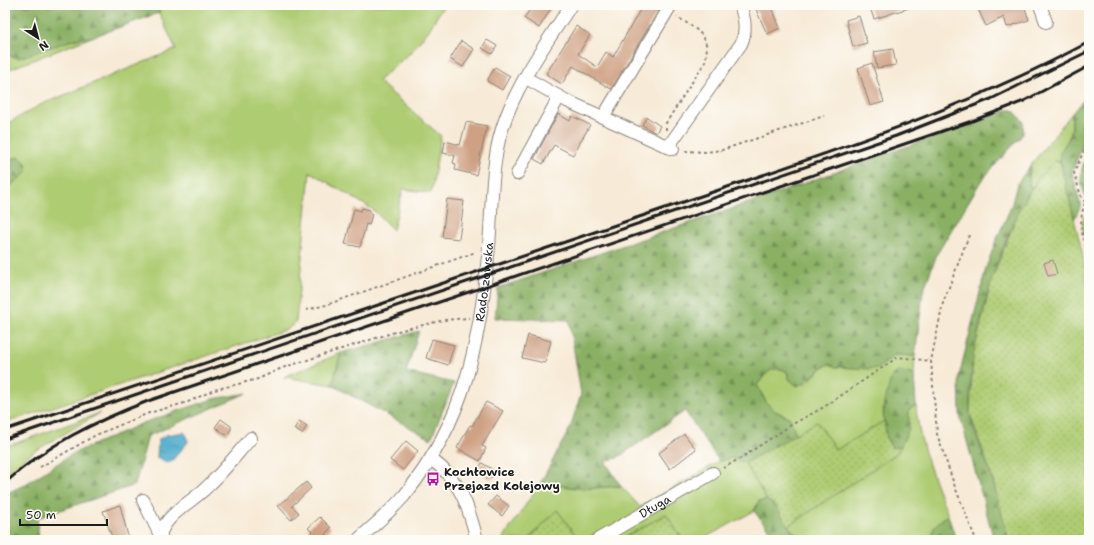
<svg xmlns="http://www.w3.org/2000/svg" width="1094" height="545" font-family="'Shantell Sans',sans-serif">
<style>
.grass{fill:#aecc72;stroke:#657447}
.forest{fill:url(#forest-firs);stroke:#536640}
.garden{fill:url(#garden-dots);stroke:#657447}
.water{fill:url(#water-ripples);stroke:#346374}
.building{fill:#cfa184}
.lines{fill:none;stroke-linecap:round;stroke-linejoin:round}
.minor-casing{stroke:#8a8379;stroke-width:14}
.path{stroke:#8a8379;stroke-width:2;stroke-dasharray:3 3;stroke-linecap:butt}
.minor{stroke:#fff;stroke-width:12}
.rail{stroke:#1c1c1c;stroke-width:3}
.labels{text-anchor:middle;stroke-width:3.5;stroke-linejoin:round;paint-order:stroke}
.street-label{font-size:12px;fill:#1c1c1c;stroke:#fdfcf7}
.poi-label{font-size:12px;font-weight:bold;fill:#1c1c1c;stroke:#fdfcf7;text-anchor:start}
</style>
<defs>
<pattern id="forest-firs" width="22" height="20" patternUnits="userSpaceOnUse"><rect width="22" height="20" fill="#8ab064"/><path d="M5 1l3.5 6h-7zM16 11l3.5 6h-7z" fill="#708e52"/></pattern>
<pattern id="garden-dots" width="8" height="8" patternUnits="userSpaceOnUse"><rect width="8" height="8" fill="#aecc72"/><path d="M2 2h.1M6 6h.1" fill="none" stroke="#95af62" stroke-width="1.8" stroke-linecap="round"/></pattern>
<pattern id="water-ripples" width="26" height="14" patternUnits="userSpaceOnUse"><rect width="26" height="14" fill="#4daacb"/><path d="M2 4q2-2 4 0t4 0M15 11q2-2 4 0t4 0" fill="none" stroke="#3f8aa4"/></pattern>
</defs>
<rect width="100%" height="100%" fill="#fdfcf7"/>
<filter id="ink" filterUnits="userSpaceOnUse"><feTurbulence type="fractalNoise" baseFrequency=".025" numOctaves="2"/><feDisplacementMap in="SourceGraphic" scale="8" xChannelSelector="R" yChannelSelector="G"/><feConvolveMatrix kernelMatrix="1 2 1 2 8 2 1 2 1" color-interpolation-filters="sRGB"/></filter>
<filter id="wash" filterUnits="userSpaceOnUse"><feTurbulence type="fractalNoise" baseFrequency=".012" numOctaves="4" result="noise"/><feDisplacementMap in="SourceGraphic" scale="16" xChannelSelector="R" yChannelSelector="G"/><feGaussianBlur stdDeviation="0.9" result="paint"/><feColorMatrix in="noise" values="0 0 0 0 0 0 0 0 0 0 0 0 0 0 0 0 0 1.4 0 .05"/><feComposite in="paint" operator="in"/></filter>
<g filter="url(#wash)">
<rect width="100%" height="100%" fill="#f7ead6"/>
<g class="grass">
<polygon points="161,5 444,5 429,30 410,53 378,81 441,136 431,193 403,189 393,230 372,209 310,172 296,322 288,329 5,423 5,190 27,172 19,157 5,160 5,125 40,105 176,49 159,13"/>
<polygon points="92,37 5,71 5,52 12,57 75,39"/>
<path d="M 1072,113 C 1071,120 1073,128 1070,135 C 1066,147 1060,148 1060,162 L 1054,161 L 1037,180 L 1031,190 L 1029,184 L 1030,166 Z"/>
<path d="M 1084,216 L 1089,216 L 1089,220 L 1085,223 L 1089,229 L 1089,249 C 1086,239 1079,225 1084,216 Z"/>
<polygon points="341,353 332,385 284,377"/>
<path d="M 895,355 L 915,356 L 914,375 L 908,372 C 891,389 880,394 884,421 L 836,450 L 817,422 L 796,435 L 790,418 L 775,411 L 766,402 L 757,385 C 766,374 771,364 786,371 L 790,380 L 806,384 L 823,367 L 829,364 L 836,367 L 889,359 Z"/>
<path d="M 916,405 C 918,443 935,480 948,515 C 938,522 930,527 932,540 L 802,540 L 788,526 L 896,454 L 901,446 L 909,410 Z"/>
<polygon points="100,413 33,452 5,474 5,447"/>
<polygon points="732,458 745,463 767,500 759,501 754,511 701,540 683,540 666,514 620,540 579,540 557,510 528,540 502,540 541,482 582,489 621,486 640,507 719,461"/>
</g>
<g class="forest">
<polygon points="14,5 161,5 159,13 92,37 75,39 19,58 12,57 5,52 5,9"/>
<polygon points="1089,94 1089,133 1085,139 1072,172 1080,203 1080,207 1074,220 1060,162 1060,152 1070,137 1072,127 1072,113"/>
<path d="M 1006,110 L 1013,110 L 1023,121 L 1023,134 L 981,181 L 937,254 L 923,292 L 915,356 L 895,355 L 879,368 L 870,369 L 836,367 L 829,364 C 816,369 811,382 797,386 L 790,380 L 786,371 C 771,364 766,374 757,385 L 766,402 L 775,411 L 790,418 L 796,435 L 745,463 L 732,458 L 719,461 L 685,411 L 617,458 L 605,461 L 621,486 L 582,489 L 541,482 L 570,428 L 581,394 L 569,320 L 495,318 L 498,288 L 760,199 L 998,114 Z"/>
<path d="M 1089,150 L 1089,203 C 1077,181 1080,171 1089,150 Z"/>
<polygon points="19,157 26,163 27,172 5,190 5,160"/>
<path d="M 1030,166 L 1029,184 L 1031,190 C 997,245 967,347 970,412 C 970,425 986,458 990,473 C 998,495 1003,518 1009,540 L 994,540 L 960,416 L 959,376 L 986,268 L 995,243 L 1011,207 L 1017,184 Z"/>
<polygon points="419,331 406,372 454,383 431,439 332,385 341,353"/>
<path d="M 900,371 L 914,375 L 916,405 L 909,410 L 909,428 L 901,446 L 892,448 C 878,425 884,400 892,376 Z"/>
<polygon points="247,393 148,436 135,485 37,518 39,540 5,540 5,494 24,485 74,453 143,423 213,399"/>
<polygon points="767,500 776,506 791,530 802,540 777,540 754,511 759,501"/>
<path d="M 948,515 L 956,540 L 932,540 C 930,527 938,522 948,515 Z"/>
</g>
<g class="garden">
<polygon points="1054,161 1060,162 1082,251 1089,299 1089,540 1009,540 991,474 970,414 973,356 992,279 1019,210 1037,180"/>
<polygon points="884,421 887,440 892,448 901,446 896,454 788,526 776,506 767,500 745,463 817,422 836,450"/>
<polygon points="557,510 579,540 528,540"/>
<polygon points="666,514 683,540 620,540"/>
</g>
<polygon class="water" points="184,432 187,436 188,442 171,462 167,463 157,458 158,440 166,435"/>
<g id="blocks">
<g class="building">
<polygon points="533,5 553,5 539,28 524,18"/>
<polygon points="643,5 662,5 611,89 573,66 562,84 546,74 576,26 590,35 578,54 597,67 606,52 613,57"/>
<polygon points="754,5 771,5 780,28 767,34"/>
<polygon points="869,5 912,5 912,7 874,19"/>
<polygon points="976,5 1024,5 1029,20 1007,27 1004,17 986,26"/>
<polygon points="859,16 867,43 853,47 846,20"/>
<polygon points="487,40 497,46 492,54 482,48"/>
<polygon points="461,41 474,49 463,67 450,59"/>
<polygon points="893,49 896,65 877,68 874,52"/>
<polygon points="872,63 884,102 870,106 858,68"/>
<polygon points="495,67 510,76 502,90 487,81"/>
<polygon points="558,114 570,121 572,116 590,125 573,155 554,145 543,164 534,159"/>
<polygon points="647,117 660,126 656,133 642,125"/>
<polygon points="466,122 487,126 476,175 455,170 456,164 453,163 455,156 443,153 445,141 460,145"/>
<polygon points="447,199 464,201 459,239 442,237"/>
<polygon points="362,208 370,210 370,214 372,214 369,225 366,224 360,247 345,244 354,209 361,211"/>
<polygon points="1053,260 1057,274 1048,276 1044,263"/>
<polygon points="528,335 551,341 545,363 522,358"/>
<polygon points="432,339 454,345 448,365 426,358"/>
<polygon points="486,402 503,411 482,446 486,448 480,461 457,448 470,425 472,426"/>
<polygon points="221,419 231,426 231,430 226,435 215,427"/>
<polygon points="299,421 307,426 302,434 294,429"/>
<polygon points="684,434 696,449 670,469 659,453"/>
<polygon points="406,441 418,451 403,470 390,460"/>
<polygon points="482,463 495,471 491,479 477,471"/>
<polygon points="306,482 311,488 292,506 299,513 291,520 278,506"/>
<polygon points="496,496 509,506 502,516 488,505"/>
<polygon points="120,505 129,540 113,540 103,511"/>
<polygon points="320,517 331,528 325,534 326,535 321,540 304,540 312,532 308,528"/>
</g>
</g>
</g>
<g filter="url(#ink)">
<use href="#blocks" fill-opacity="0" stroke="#8a8379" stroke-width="1"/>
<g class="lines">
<g class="minor-casing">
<g id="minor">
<polyline points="1040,5 1046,22"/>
<polyline points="526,78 567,101 673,149"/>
<polyline points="603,117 671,5"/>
<path d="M 668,147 L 741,44 C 747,31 745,19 740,5"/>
<polyline points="517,174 559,97"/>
<path d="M 431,459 C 461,481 468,505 477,540"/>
<polyline points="143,500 162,539"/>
<path d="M 160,535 C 166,514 192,502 207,487 C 223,472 237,454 251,438"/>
<path id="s1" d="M 358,540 C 373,526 390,512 404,496 C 466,420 480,341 489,246 C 492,210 491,163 502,129 C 516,84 546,44 571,5"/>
<path id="s2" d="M 597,540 L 713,473"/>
</g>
</g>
<g class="path">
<path d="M 666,130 L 666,123 L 705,62 C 712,35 696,29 677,17"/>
<polyline points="1089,139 1074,173 1081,196 1089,208"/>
<polyline points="685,151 706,152 722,150 824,116"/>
<path d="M 1085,203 C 1077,225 1083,236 1089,258"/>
<polyline points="969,235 943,303 931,361 937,434 955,487 976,540"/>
<polyline points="306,310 326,305 476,252"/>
<polyline points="40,467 96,435 149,413 188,402 214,390 258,379 282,368 398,331 444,320 469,318"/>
<polyline points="723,468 741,458 791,425 824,407 898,357 931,361"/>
</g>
<use href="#minor" class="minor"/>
<g class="rail">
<path d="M 5,430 C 217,359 430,288 642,216 C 793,164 947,118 1089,42"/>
<polyline points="5,439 896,136 991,99 1089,51"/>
<path d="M 5,483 C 46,445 96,421 148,401 L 972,121 L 1024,101 L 1089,66"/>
</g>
</g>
</g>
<defs>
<g id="bus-bare" transform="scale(1.08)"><path d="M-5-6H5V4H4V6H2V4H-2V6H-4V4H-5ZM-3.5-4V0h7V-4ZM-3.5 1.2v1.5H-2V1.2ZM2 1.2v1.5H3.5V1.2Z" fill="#b5179e" stroke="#fdfcf7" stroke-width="2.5" paint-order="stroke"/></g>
</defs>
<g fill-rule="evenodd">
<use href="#bus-bare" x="433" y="479"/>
</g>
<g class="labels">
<g class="street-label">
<text dy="4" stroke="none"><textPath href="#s1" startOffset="296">Radoszowska</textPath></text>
<text dy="4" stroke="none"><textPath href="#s2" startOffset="67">Długa</textPath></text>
</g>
<g class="poi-label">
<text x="444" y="476">Kochłowice<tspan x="444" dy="14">Przejazd Kolejowy</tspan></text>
</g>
</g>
<rect width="1094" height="545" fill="none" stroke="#fdfcf7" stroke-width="20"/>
<g transform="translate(38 38) rotate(144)" stroke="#fdfcf7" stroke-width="3" paint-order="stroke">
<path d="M0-3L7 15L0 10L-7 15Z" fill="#1c1c1c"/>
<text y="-6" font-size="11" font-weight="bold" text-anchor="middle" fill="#1c1c1c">N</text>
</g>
<path d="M20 519v6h87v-6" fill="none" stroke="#1c1c1c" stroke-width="2"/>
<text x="26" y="519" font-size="12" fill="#1c1c1c" stroke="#fdfcf7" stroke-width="3" paint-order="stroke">50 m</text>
</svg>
